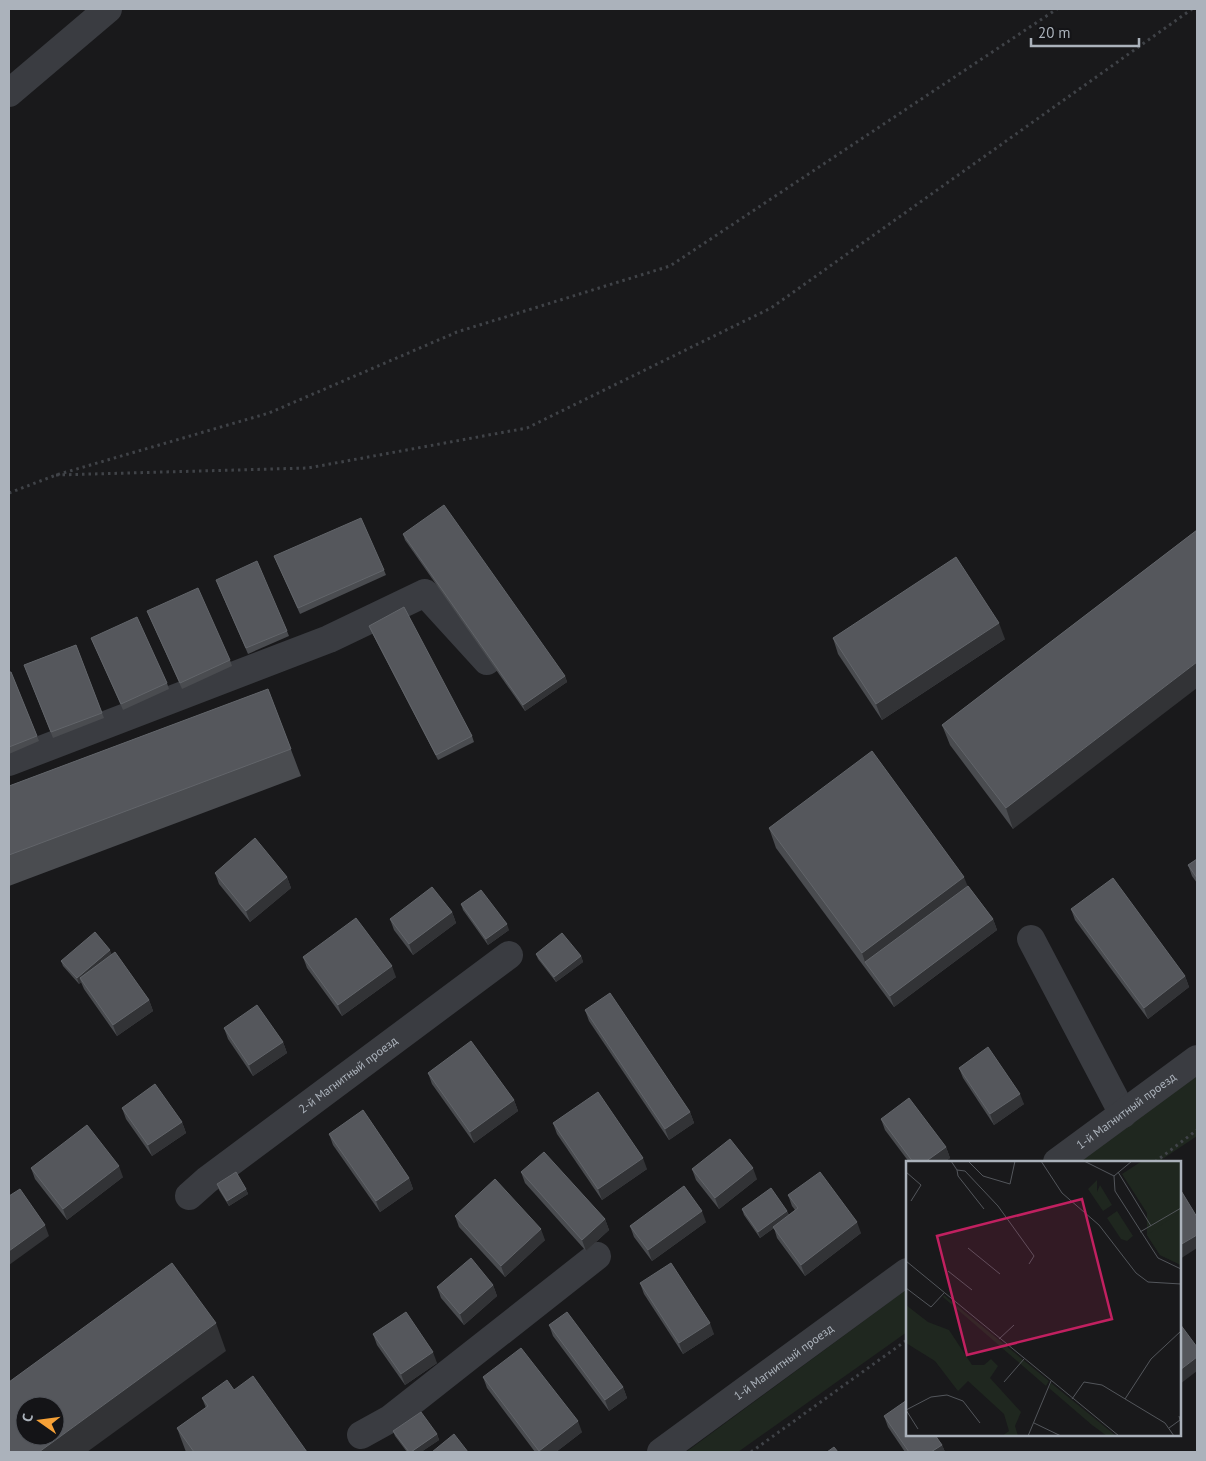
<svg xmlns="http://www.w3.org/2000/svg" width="1206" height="1461" font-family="'PT Sans',sans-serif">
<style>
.green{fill:#1f271f}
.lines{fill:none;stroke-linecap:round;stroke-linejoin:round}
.path{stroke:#404348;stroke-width:3;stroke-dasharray:2.5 4;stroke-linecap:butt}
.minor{stroke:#3a3c41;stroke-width:28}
.wall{fill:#4a4c50}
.shaded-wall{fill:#323336}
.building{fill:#55575c;stroke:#62656a;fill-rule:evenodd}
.labels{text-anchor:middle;stroke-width:5;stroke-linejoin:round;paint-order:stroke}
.street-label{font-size:12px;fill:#abb2bb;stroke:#141417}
.inset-road{fill:none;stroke:#53565b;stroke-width:1}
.view{fill:#c12060;fill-opacity:0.15;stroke:#c12060;stroke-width:2.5}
.inset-edge{fill:none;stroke:#abb2bb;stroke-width:2.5}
</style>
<rect width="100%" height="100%" fill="#19191b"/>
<g class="green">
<polygon points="1197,1076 1197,1136 1158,1162 1080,1162"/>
<polygon points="907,1289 907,1332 738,1452 686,1452"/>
</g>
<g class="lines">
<g class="path">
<polyline points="56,475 308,468 527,428 771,308 1192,9"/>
<polyline points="9,493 56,475 269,413 457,332 670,266 1057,9"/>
<polyline points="1155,1162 1197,1130"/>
<polyline points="751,1452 907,1340"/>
</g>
<g class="minor">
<polyline points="9,93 108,9"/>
<polyline points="9,762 329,639 425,593 487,661"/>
<polyline points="1031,939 1123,1114"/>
<path id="s1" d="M 1057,1162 L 1197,1059"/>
<path id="s2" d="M 189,1196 L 207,1180 L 509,955"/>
<polyline points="361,1435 390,1419 597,1256"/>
<path id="s3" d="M 661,1452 L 907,1272"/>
</g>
</g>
<g class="wall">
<polygon points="1197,530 1013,829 950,745 942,725"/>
<polygon points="403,534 565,676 567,682 525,711 405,540"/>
<polygon points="274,556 384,570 386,575 300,614"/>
<polygon points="218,585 287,631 289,636 248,654"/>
<polygon points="147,611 230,660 232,666 182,689"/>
<polygon points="369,626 472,736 474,742 438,760 371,631"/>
<polygon points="91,638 167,683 169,689 123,710"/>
<polygon points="833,638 1005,639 882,720 838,654"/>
<polygon points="76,645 104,718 53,738 24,665"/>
<polygon points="9,672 11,672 39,741 9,754"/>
<polygon points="268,689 301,776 9,886 9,786"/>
<polygon points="769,828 968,886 993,919 997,930 894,1007 776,848"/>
<polygon points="1197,859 1197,883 1192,876 1188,865"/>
<polygon points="215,873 287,877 291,888 250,922 219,884"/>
<polygon points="461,904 509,930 488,945 463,910"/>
<polygon points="1071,909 1185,976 1189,987 1148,1019 1075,920"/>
<polygon points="452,912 456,923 413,955 394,930 390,919"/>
<polygon points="536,954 581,956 583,962 556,982 538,959"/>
<polygon points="112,955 149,1000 153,1011 117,1036 84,989 81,982 79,984 63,966 61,961"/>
<polygon points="303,957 396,977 342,1016 307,968"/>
<polygon points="585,1010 690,1112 694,1123 669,1140 589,1021"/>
<polygon points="224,1028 283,1042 287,1053 253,1076 228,1039"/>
<polygon points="959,1068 1024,1104 994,1125 963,1078"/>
<polygon points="428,1073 514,1100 518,1111 474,1143 432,1084"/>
<polygon points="122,1108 182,1122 186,1133 152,1156 126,1119"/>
<polygon points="881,1119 946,1147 950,1158 944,1162 909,1162 885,1130"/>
<polygon points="553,1123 647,1169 602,1200 557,1134"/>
<polygon points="329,1134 409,1178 413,1189 380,1212 333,1145"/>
<polygon points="31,1168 123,1177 67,1220 35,1179"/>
<polygon points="692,1169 757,1179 719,1209 696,1180"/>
<polygon points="521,1172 605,1219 609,1230 586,1251 525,1183"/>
<polygon points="217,1184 246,1189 248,1194 229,1206 219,1190"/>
<polygon points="788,1195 861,1233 805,1276 777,1238 774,1228 760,1238 744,1215 742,1209 787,1211 789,1215 795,1210 792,1206"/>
<polygon points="455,1216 545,1240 505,1277 459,1227"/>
<polygon points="706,1222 652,1261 634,1237 630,1226"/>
<polygon points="640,1283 714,1334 683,1354 644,1294"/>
<polygon points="493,1285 497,1296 464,1325 441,1298 437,1287"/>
<polygon points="549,1325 623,1387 627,1398 609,1411 553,1336"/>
<polygon points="373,1334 437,1363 405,1385 377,1345"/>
<polygon points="483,1377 582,1432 556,1452 535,1452 487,1388"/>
<polygon points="234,1390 307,1452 186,1452 177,1428 206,1408 202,1398"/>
<polygon points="884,1416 942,1445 945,1452 905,1452 888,1427"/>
<polygon points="393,1431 437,1434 439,1440 421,1452 407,1452 395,1436"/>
</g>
<g class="shaded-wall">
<polygon points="999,623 1005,639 882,720 876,704"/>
<polygon points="1197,662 1197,688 1013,829 1006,808"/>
<polygon points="565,676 567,682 525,711 523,705"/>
<polygon points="287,877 291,888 250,922 246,911"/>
<polygon points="964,877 972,897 865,962 862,953"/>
<polygon points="452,912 456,923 413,955 409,944"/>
<polygon points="993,919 997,930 894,1007 890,996"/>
<polygon points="507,924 509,930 488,945 486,939"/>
<polygon points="110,950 112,955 80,978 81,982 79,984 77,978"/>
<polygon points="581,956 583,962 556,982 554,977"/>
<polygon points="392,966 396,977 342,1016 338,1005"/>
<polygon points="1185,976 1189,987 1148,1019 1144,1008"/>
<polygon points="149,1000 153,1011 117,1036 113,1025"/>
<polygon points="283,1042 287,1053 253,1076 249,1065"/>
<polygon points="1020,1094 1024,1104 994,1125 990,1114"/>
<polygon points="514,1100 518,1111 474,1143 470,1132"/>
<polygon points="690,1112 694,1123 669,1140 665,1129"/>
<polygon points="182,1122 186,1133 152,1156 148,1145"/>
<polygon points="946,1147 950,1158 944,1162 925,1162"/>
<polygon points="643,1158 647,1169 602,1200 598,1189"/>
<polygon points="119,1166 123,1177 67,1220 63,1209"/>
<polygon points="753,1168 757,1179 719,1209 715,1198"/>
<polygon points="409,1178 413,1189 380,1212 376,1201"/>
<polygon points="246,1189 248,1194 229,1206 227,1201"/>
<polygon points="702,1211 706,1222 652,1261 648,1250"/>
<polygon points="787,1211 789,1217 760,1238 758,1232"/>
<polygon points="605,1219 609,1230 586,1251 582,1240"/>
<polygon points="857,1222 861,1233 805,1276 801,1265"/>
<polygon points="45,1225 49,1236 9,1265 9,1251"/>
<polygon points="541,1229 545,1240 505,1277 501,1266"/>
<polygon points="1197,1235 1197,1248 1180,1259 1180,1245"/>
<polygon points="493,1285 497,1296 464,1325 460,1314"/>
<polygon points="216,1323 226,1351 87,1452 39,1452"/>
<polygon points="710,1323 714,1334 683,1354 679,1343"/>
<polygon points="433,1352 437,1363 405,1385 401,1374"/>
<polygon points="1197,1357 1197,1371 1180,1384 1180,1370"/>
<polygon points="623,1387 627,1398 609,1411 605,1400"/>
<polygon points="578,1421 582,1432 556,1452 539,1452 539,1451"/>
<polygon points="437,1434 439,1440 421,1452 411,1452"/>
<polygon points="942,1445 945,1452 931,1452"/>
</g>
<g class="building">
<polygon points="444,505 565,676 523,705 403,534"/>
<polygon points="361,518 384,570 298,608 274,556"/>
<polygon points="1197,530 1197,662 1006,808 942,725"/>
<polygon points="956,557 999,623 876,704 833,638"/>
<polygon points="257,561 287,631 246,648 216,580"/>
<polygon points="198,588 230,660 180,683 147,611"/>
<polygon points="404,607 472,736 436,755 369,626"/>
<polygon points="137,617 167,683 121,704 91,638"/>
<polygon points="76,645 102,713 51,732 24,665"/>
<polygon points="9,672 11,672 37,736 9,747"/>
<polygon points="268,689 291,749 9,855 9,786"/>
<polygon points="872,751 964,877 862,953 769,828"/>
<polygon points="255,838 287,877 246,911 215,873"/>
<polygon points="1197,859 1197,878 1188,865"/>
<polygon points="1113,878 1185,976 1144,1008 1071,909"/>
<polygon points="968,886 993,919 890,996 865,962"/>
<polygon points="432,887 452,912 409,944 390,919"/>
<polygon points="481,890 507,924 486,939 461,904"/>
<polygon points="356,918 392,966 338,1005 303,957"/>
<polygon points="95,932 110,950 77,978 61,961"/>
<polygon points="562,933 581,956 554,977 536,954"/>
<polygon points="115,952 149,1000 113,1025 80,978"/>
<polygon points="610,993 690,1112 665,1129 585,1010"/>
<polygon points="257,1005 283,1042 249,1065 224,1028"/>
<polygon points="471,1041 514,1100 470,1132 428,1073"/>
<polygon points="988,1047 1020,1094 990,1114 959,1068"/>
<polygon points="155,1084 182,1122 148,1145 122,1108"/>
<polygon points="598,1092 643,1158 598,1189 553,1123"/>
<polygon points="909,1098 946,1147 925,1162 913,1162 881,1119"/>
<polygon points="363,1110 409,1178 376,1201 329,1134"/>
<polygon points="87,1125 119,1166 63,1209 31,1168"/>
<polygon points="730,1139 753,1168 715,1198 692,1169"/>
<polygon points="544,1152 605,1219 582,1240 521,1172"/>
<polygon points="236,1172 246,1189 227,1201 217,1184"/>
<polygon points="820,1172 857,1222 801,1265 773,1227 798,1208 788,1195"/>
<polygon points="495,1179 541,1229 501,1266 455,1216"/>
<polygon points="684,1186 702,1211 648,1250 630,1226"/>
<polygon points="771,1188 787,1211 758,1232 742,1209"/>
<polygon points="20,1189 45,1225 9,1251 9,1196"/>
<polygon points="1180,1189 1197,1217 1197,1235 1180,1245"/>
<polygon points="471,1258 493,1285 460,1314 437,1287"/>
<path d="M 172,1263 L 216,1323 L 39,1452 L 9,1452 L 9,1382 ZM 25,1406 L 55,1406 L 55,1436 L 25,1436 Z"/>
<polygon points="671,1263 710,1323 679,1343 640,1283"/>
<polygon points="406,1312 433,1352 401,1374 373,1334"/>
<polygon points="567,1312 623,1387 605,1400 549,1325"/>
<polygon points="1180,1324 1197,1347 1197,1357 1180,1370"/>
<polygon points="521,1348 578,1421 539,1451 483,1377"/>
<polygon points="253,1376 307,1452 194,1452 177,1428 208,1406 202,1398 227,1380 234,1390"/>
<polygon points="907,1400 907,1435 935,1435 942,1445 931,1452 909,1452 884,1416"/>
<polygon points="421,1412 437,1434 411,1452 409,1452 393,1431"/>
<polygon points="454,1434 468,1452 432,1452"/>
<polygon points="834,1447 838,1452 827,1452"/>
</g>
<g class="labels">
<g class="street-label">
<text dy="4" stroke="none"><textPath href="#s2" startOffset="200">2-й Магнитный проезд</textPath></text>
<text dy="4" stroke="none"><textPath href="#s1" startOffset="86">1-й Магнитный проезд</textPath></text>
<text dy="4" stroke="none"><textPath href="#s3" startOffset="152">1-й Магнитный проезд</textPath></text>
</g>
</g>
<g transform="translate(906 1161)">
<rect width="275" height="275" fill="#19191b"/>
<path d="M 236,0 L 275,0 L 275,104 L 254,94 L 241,74 L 241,52 L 216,13 ZM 191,19 L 191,31 L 194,24 L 206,44 L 197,50 L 182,28 ZM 211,50 L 227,75 L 221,80 L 215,78 L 201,57 ZM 38,134 L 143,220 L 140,225 L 37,136 ZM 145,222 L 209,274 L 208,275 L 201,275 L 186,264 L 143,227 Z" fill="#1f271f"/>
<path d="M 275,50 L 275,104 L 254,94 L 241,74 ZM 0,144 L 22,161 L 43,169 L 66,204 L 78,204 L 85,198 L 92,205 L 84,217 L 115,251 L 109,265 L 112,275 L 96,275 L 103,270 L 98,253 L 62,220 L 52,230 L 29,200 L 0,182 Z" fill="#1f271f"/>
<path class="inset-road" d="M 45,0 L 51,9 L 59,10 L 92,45 L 128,95 L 123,103M 62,0 L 77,15 L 104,23 L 109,0M 135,0 L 156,32 L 193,64 L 230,112 L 242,121 L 275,123M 178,0 L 208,15M 226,0 L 208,15 L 209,30 L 252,97 L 275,108M 51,9 L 52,15 L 78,48M 0,11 L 15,24 L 5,40M 212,11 L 245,65M 234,71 L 275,47M 62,87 L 94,113M 0,100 L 213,275M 42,110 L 66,129M 0,127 L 25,146 L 38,132M 93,178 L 108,164M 98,221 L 118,198M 166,238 L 178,221 L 196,224 L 259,262 L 268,275M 219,238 L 245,198 L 275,170M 128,262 L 155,275M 263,267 L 274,259 L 273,255M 12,268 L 0,249 L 25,236 L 41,234 L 57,240 L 74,262M 122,275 L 145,220"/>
<path class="view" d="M 176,38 L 206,158 L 61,194 L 31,75 Z"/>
<rect width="275" height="275" class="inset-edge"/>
</g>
<rect width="1206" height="1461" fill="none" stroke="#abb2bb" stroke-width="20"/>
<g transform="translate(40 1421) rotate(284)"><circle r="24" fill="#141417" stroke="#505359"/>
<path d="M0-4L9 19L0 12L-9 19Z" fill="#f6a137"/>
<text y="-8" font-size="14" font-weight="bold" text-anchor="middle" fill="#abb2bb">С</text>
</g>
<path d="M1031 38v8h108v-8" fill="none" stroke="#abb2bb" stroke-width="2.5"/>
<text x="1038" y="38" font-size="15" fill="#abb2bb" stroke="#141417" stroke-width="4" paint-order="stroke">20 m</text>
</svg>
